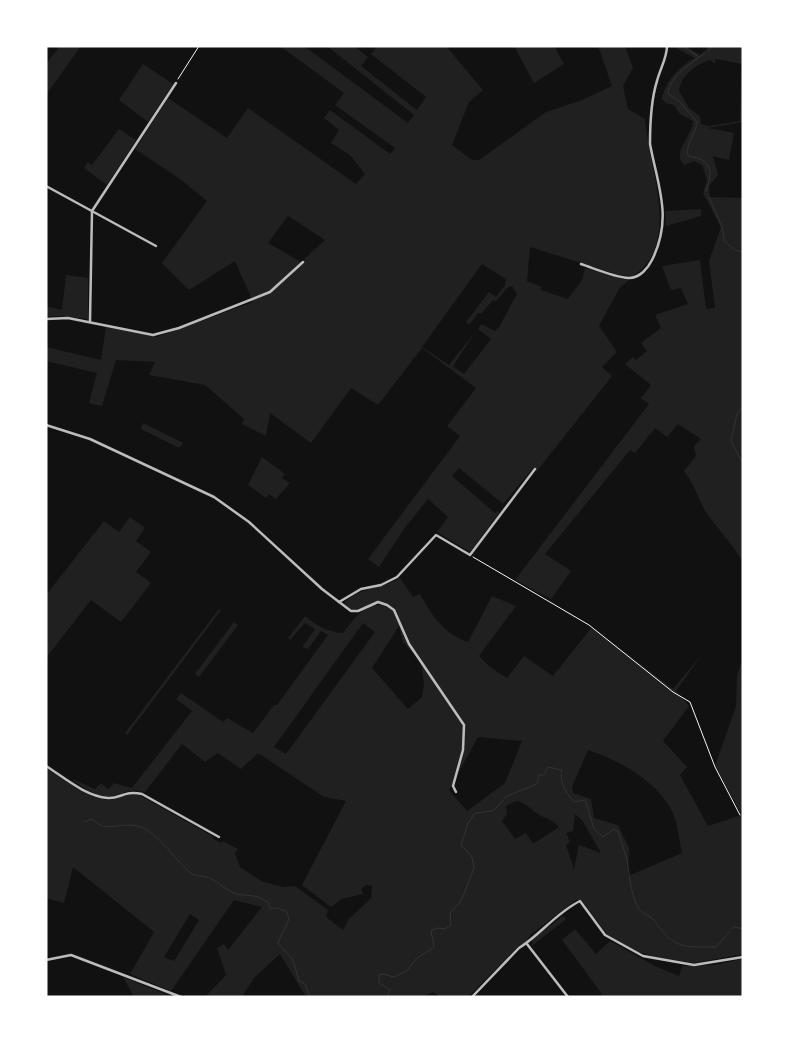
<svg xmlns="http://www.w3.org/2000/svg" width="789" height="1043" font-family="Figtree,sans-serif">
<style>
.green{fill:#202020;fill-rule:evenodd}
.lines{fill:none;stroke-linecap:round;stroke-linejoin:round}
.stream{stroke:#333;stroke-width:1}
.path{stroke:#f5f5f5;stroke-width:1}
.minor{stroke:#bcbcbc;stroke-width:2.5}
</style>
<rect width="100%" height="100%" fill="#111"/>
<g class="green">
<polygon points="60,46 81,46 46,95 46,64"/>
<path d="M 280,46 L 304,46 L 408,123 L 414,115 L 327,46 L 354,46 L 368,57 L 361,66 L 417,110 L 426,97 L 371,54 L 377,46 L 446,46 L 483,90 L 469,102 L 452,145 L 472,160 L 479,160 L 546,112 L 582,100 L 612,86 L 598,46 L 625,46 L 633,68 L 623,86 L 628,109 L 645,119 C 649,167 682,245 633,276 L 620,275 L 530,247 L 527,281 L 542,287 L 541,290 L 568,299 L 582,280 L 585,268 L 629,280 L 619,289 L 599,326 L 617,352 L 602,367 L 612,376 L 537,471 L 533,468 L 503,504 L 459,468 L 452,476 L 495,513 L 498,511 L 499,513 L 470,552 L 437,532 L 448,517 L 428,499 L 404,529 L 379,567 L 368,559 L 460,436 L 447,426 L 476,388 L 422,348 L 378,405 L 351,388 L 311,443 L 270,413 L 266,436 L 242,424 L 244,419 L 205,385 L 149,375 L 155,362 L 116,360 L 102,406 L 89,403 L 97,373 L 46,361 L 46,347 L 101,360 L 106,327 L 157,337 L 253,302 L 235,261 L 189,290 L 162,263 L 207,201 L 180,179 L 135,149 L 168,98 L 227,138 L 248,108 L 356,184 L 365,174 L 350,155 L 331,143 L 339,130 L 324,118 L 330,110 L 390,154 L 395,148 L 335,105 L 344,93 ZM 288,216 L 325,240 L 301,262 L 268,243 ZM 482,264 L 506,279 L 505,285 L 496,297 L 489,292 L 466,322 L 469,325 L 478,313 L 481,314 L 493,300 L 496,301 L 508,287 L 512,286 L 517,294 L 499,327 L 495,331 L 481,324 L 478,329 L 491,339 L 464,374 L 453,366 L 476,331 L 449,365 L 422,347 Z"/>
<polygon points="514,46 554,46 564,64 534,83"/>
<path d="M 672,46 L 686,46 L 700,55 L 710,46 L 743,46 L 743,122 L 708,128 L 734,133 L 729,160 L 713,156 L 718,175 L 709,186 L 710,197 L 743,198 L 743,563 C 733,544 718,530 706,512 C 698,499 694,483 684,471 L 696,456 L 694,446 L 701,439 L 678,424 L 667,437 L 655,428 L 635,453 L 630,450 L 545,554 L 571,571 L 551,599 L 515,580 L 649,404 L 641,398 L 651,385 L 625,364 L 633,357 L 636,360 L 647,351 L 641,343 L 661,328 L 655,315 L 688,304 L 681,288 L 671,290 L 662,266 L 700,260 L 706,309 L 715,308 L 709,261 L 721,227 L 703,193 L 707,180 L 702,165 L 694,161 L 684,165 C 671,152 693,136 693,121 L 680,114 L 674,105 L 666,103 L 662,99 C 665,81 679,67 695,58 ZM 716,59 L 742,64 L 740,121 L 708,126 L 701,124 L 700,116 L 689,108 L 679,91 C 681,75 695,65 710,60 L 715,64 Z"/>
<polygon points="143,64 173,84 148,122 119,100"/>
<polygon points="119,129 136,140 107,185 84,168 88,162 92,165"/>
<polygon points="701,209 701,216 666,226 665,211"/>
<polygon points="66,275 88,278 88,319 62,316 46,316 46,306 62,310"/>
<polygon points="143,423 183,443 179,448 141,429"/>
<polygon points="262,457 285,474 282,478 290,483 276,499 269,494 266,498 248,485"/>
<polygon points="130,517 145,528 136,541 151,552 136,572 151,583 121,622 91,600 46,658 46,595 104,521 119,532"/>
<path d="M 400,578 L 413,597 L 420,594 C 432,616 444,634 468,642 L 492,596 L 516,606 L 479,656 L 490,667 L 507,678 L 524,656 L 553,676 L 592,627 L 673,689 L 703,653 L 676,691 L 689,706 L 663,741 L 687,767 L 680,775 L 708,826 L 742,815 L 715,766 L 736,706 L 737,674 L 743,660 L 743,954 L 694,963 L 656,957 L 639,952 L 608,936 L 582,900 L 576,900 L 530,935 L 526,942 L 519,946 L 468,997 L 441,997 L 433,992 L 423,997 L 306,997 L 280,954 L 254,978 L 242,997 L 205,997 L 226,975 L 217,948 L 224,944 L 228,950 L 262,907 L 234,900 L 171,991 L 130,974 L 154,932 L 73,867 L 64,903 L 46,898 L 46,768 C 64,779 88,800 110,800 C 124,799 123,791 141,796 L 212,836 L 213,839 L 221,843 L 223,841 L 238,849 L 235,853 L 240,867 L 263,882 L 284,887 L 295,886 L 328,910 L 326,917 L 343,930 L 349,919 L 371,898 L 372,886 L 366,885 L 361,889 L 363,894 L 342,899 L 331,907 L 302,885 L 346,801 L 324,797 L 258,753 L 241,769 L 218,753 L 205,762 L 182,744 L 145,792 C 127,787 127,794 111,796 C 97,798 83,787 72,780 L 75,780 L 95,789 L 101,783 L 108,789 L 114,783 L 132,788 L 192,711 L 176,699 L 181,693 L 223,722 L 227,718 L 253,733 L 274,705 L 277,705 L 328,635 L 321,631 L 308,649 L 302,647 L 315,629 L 305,623 L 290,640 L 288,638 L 305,616 C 317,626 328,632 343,633 C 355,617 370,596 392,609 L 394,608 C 374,593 370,610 352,610 L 345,605 L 345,602 C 360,587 382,589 400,578 ZM 363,623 L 375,632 L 286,754 L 274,747 ZM 399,626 L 403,642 L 418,658 L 422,668 L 424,685 L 422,697 L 408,709 L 372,668 ZM 478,737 L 522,741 L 505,783 L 467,811 L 449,790 ZM 588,750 C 618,760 657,781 672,811 C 678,823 679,840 682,853 L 628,876 L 629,848 L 618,825 L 594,818 L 591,799 L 573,793 L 572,787 ZM 516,801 C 528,803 531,811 541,816 C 548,819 553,820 559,827 L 533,844 L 526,833 L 515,839 L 502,821 L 507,814 L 506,806 ZM 575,814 L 582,820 L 601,853 L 579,845 L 574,869 L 566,845 L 570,842 L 566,833 L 573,831 ZM 190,914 L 199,920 L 174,961 L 164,957 Z"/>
<polygon points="219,609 221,610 127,735 125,733"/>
<polygon points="234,622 238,625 199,677 195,674"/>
<polygon points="563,916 566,919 532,946 533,939"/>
<polygon points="575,929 596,954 610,941 655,966 679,976 682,966 715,965 743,959 743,997 599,997 602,994 562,940"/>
<polygon points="123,977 172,997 134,997"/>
</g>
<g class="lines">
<g class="stream">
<polyline points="682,46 699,57"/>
<polyline points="735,46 743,48"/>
<polyline points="708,51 713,46"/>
<path d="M 705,53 C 693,62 668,77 668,94 L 679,101 L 697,122 C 696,134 685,144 688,156 C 713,160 713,170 706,191"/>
<path d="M 709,197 C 714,211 725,228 724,241 L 735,250 L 743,252"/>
<polyline points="743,320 743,340"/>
<polyline points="743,407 737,414 731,441 743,464"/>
<polyline points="743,477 743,484"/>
<path d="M 84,822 L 92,819 C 107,835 121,820 141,827 C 163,836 181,870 195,875 C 202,877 207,876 213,880 C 221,884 227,891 236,894 C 251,897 253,893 268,902 L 270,909 L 278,908 L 287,912 L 289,919 L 278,943 L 293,960 L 299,981 L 305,984 L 310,997"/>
<polyline points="731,929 735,927 743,929"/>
<path d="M 387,997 L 390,990 L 379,983 L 379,975 L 384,974 L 394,977 L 407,971 L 416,959 L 434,947 L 431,931 L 437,928 L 445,929 L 451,925 L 450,913 L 461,901 L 474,868 L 472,857 L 461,845 L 468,823 L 475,813 L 493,811 L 507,796 L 537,784 L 539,775 L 544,775 L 548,767 L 562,770 C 559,782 566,793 574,802 L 585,800 L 594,829 L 603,837 L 614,829 L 618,831 C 621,840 624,850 627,860 C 630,877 630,893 639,909 C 642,914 650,915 654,920 C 674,949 682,947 716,947 L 729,932"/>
</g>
<g class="path">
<polyline points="178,79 199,46"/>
<polyline points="473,557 589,625 673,692 690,702 715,767 740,815"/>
</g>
<g class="minor">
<polyline points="46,186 156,246"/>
<path d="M 581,264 C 596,269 614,277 629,278 C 640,278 648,268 652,260 C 673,218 658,187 650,144 C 650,124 651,100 657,81 C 660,69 667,58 667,46"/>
<polyline points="46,319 68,318 153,335 179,328 270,292 303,262"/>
<polyline points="90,321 92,211 176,83"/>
<polyline points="46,425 90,439 214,497 249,522 322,589 351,611 358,611 378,602 387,605 394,610 409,644 464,725 463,750 453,786 456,792"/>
<polyline points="339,602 361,589 381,585 397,577 436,535 470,555 535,469"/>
<path d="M 46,766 C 65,778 85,796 108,798 C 120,799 124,790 142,794 L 219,837"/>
<polyline points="527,944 568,997"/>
<polyline points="46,960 71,955 181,997"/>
<path d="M 472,997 L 519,948 C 540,935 556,913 580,901 L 605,935 L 643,956 L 694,965 L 743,957"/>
</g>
</g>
<rect width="789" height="1043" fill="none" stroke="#ffffff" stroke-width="95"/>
</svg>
